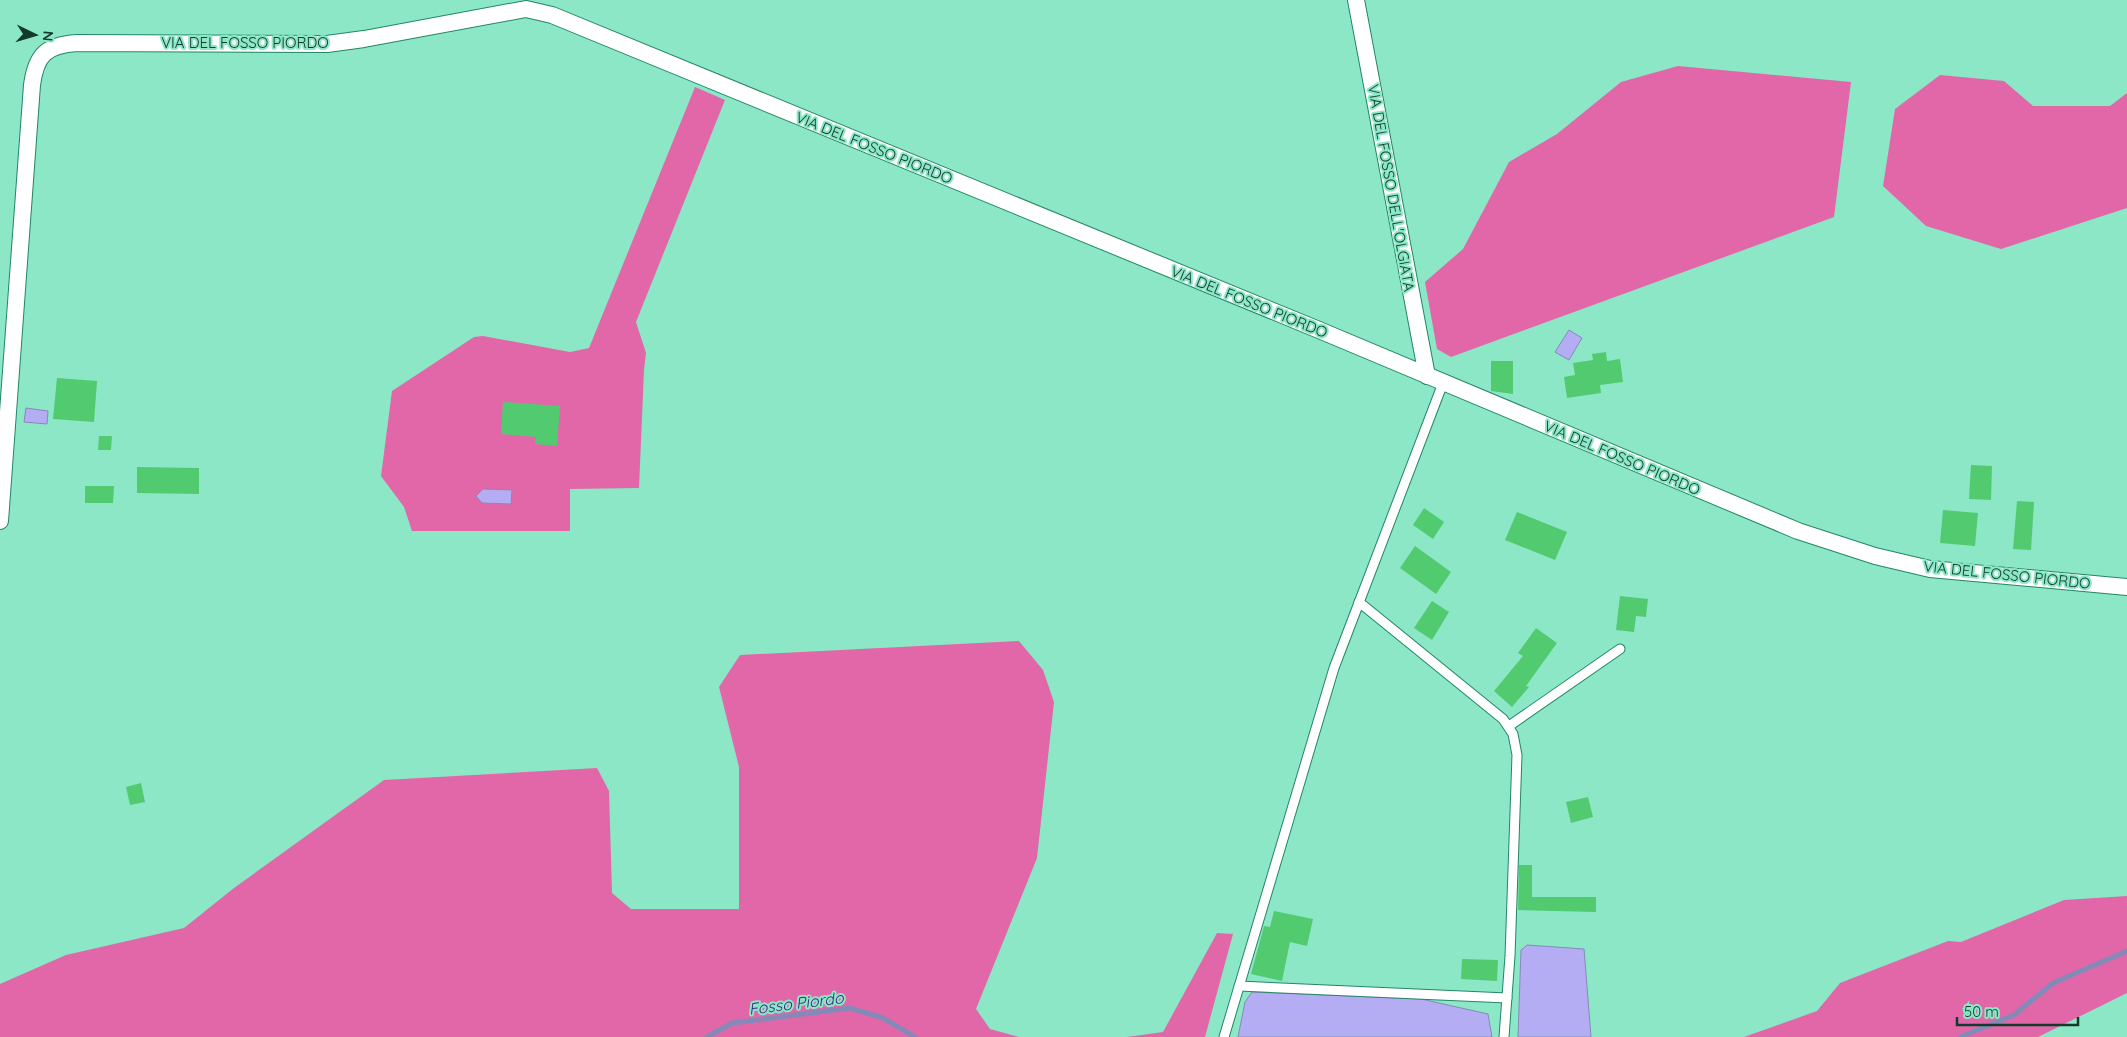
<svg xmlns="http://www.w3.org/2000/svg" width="2127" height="1037" font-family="Quicksand,sans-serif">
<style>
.forest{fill:#e267a9}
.water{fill:#b5adf4;stroke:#848ab8}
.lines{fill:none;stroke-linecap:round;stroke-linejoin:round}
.stream{stroke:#848ab8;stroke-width:5}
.building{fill:#52cb70}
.service-casing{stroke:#238669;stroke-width:11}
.minor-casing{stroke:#238669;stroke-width:18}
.service{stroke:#fff;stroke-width:9}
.minor{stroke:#fff;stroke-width:16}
.labels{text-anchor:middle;stroke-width:4;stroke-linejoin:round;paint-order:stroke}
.street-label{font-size:15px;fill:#123a2d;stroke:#8be7c6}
.water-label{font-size:16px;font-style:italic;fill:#3b1c83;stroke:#8be7c6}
</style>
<rect width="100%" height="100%" fill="#8be7c6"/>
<g class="forest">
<polygon points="1678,66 1851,82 1834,217 1451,357 1437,349 1425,282 1463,249 1509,162 1557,134 1621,82"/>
<polygon points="1940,75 2004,81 2033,106 2110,106 2127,93 2127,208 2001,249 1926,226 1883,186 1895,109"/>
<polygon points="695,87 725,100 636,322 646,353 644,370 639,488 570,489 570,531 412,531 404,507 381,476 392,391 474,337 483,336 570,352 589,348"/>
<polygon points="1019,641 1043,670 1054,702 1037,858 976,1009 990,1029 1019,1037 0,1037 0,984 66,955 184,928 234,888 384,780 597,768 609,791 612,893 631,909 739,909 739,767 719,687 740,655"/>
<polygon points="2127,896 2127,993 2038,1037 1744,1037 1817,1011 1840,983 1948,941 1961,942 2064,900"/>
<polygon points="1217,933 1233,934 1205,1037 1127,1037 1163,1032"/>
</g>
<g class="water">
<polygon points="1569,330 1582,338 1569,360 1555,352"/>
<polygon points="26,408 48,411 47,424 24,422"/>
<polygon points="483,489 512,490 511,504 482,503 476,496"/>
<polygon points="1527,945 1584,949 1591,1037 1518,1037 1521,950"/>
<polygon points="1252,992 1421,999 1488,1014 1492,1037 1238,1037 1245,1002"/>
</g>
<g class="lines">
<g class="stream">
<polyline points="707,1037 732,1023 850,1008 883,1018 915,1037"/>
<polyline points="1960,1037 2014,1015 2053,983 2127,951"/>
</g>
</g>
<g class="building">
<polygon points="1606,352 1607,361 1620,359 1623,382 1600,385 1601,393 1567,398 1564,377 1575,375 1573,363 1593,360 1592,354"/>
<polygon points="1491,361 1513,361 1513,394 1491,391"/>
<polygon points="57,378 97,381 94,422 53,419"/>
<polygon points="503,402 560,406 557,446 535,444 536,437 501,434"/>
<polygon points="99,436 112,436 111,450 98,450"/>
<polygon points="1971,465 1992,466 1991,500 1969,499"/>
<polygon points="137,467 199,468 199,494 137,493"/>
<polygon points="85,486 114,486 113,503 85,503"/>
<polygon points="2017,501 2034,502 2031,550 2013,549"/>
<polygon points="1424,508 1444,522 1433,539 1413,525"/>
<polygon points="1943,510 1978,513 1975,546 1940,543"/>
<polygon points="1517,512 1567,532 1555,560 1505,540"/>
<polygon points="1415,546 1451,572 1436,594 1400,568"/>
<polygon points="1620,596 1648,599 1646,617 1636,616 1634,632 1616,630"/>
<polygon points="1432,601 1449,612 1432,640 1414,628"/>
<polygon points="1536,628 1557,643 1526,686 1529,687 1512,707 1494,691 1523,656 1518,653"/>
<polygon points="141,783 145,802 130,805 126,787"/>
<polygon points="1588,797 1593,817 1571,823 1566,802"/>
<polygon points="1519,865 1532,865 1532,897 1596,897 1596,912 1518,910"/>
<polygon points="1274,911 1313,919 1307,946 1290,942 1282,981 1251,974 1264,926 1270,927"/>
<polygon points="1462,959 1498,960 1497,981 1461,979"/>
</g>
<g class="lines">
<g class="service-casing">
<g id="service">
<polyline points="1359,602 1503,719 1513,734 1517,755 1510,956 1504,1037"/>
<polyline points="1509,726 1620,649"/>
<polyline points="1239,986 1507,998"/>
<polyline points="1224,1037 1334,668 1443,383"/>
</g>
</g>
<g class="minor-casing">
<g id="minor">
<polyline points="1356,0 1427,376"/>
<path d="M 0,521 L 32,85 C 36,55 46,45 77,43 L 327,44 L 364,39 L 526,9 L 552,15 L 1319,330 L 1798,531 L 1875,556 L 1930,569 L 2127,587"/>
</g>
</g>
<use href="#service" class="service"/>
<use href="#minor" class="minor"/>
</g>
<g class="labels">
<g class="street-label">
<text x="245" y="48">VIA DEL FOSSO PIORDO</text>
<text transform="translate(874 148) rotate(22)" y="5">VIA DEL FOSSO PIORDO</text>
<text transform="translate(1391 188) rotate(80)" y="5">VIA DEL FOSSO DELL'OLGIATA</text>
<text transform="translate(1249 302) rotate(22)" y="5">VIA DEL FOSSO PIORDO</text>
<text transform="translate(1622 458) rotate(23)" y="5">VIA DEL FOSSO PIORDO</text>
<text transform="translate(2007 575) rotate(6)" y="5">VIA DEL FOSSO PIORDO</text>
</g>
<g class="water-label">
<text transform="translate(796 1003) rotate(-7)" y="6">Fosso Piordo</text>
</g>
</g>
<g transform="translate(35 35) rotate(95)" stroke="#8be7c6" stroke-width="4" paint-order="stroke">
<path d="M0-4L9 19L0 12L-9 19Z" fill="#123a2d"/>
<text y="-8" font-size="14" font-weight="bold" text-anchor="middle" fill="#123a2d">N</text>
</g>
<path d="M1957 1017v8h121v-8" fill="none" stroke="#123a2d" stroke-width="2.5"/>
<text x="1964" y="1017" font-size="15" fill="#123a2d" stroke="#8be7c6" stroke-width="4" paint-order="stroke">50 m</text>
</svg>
